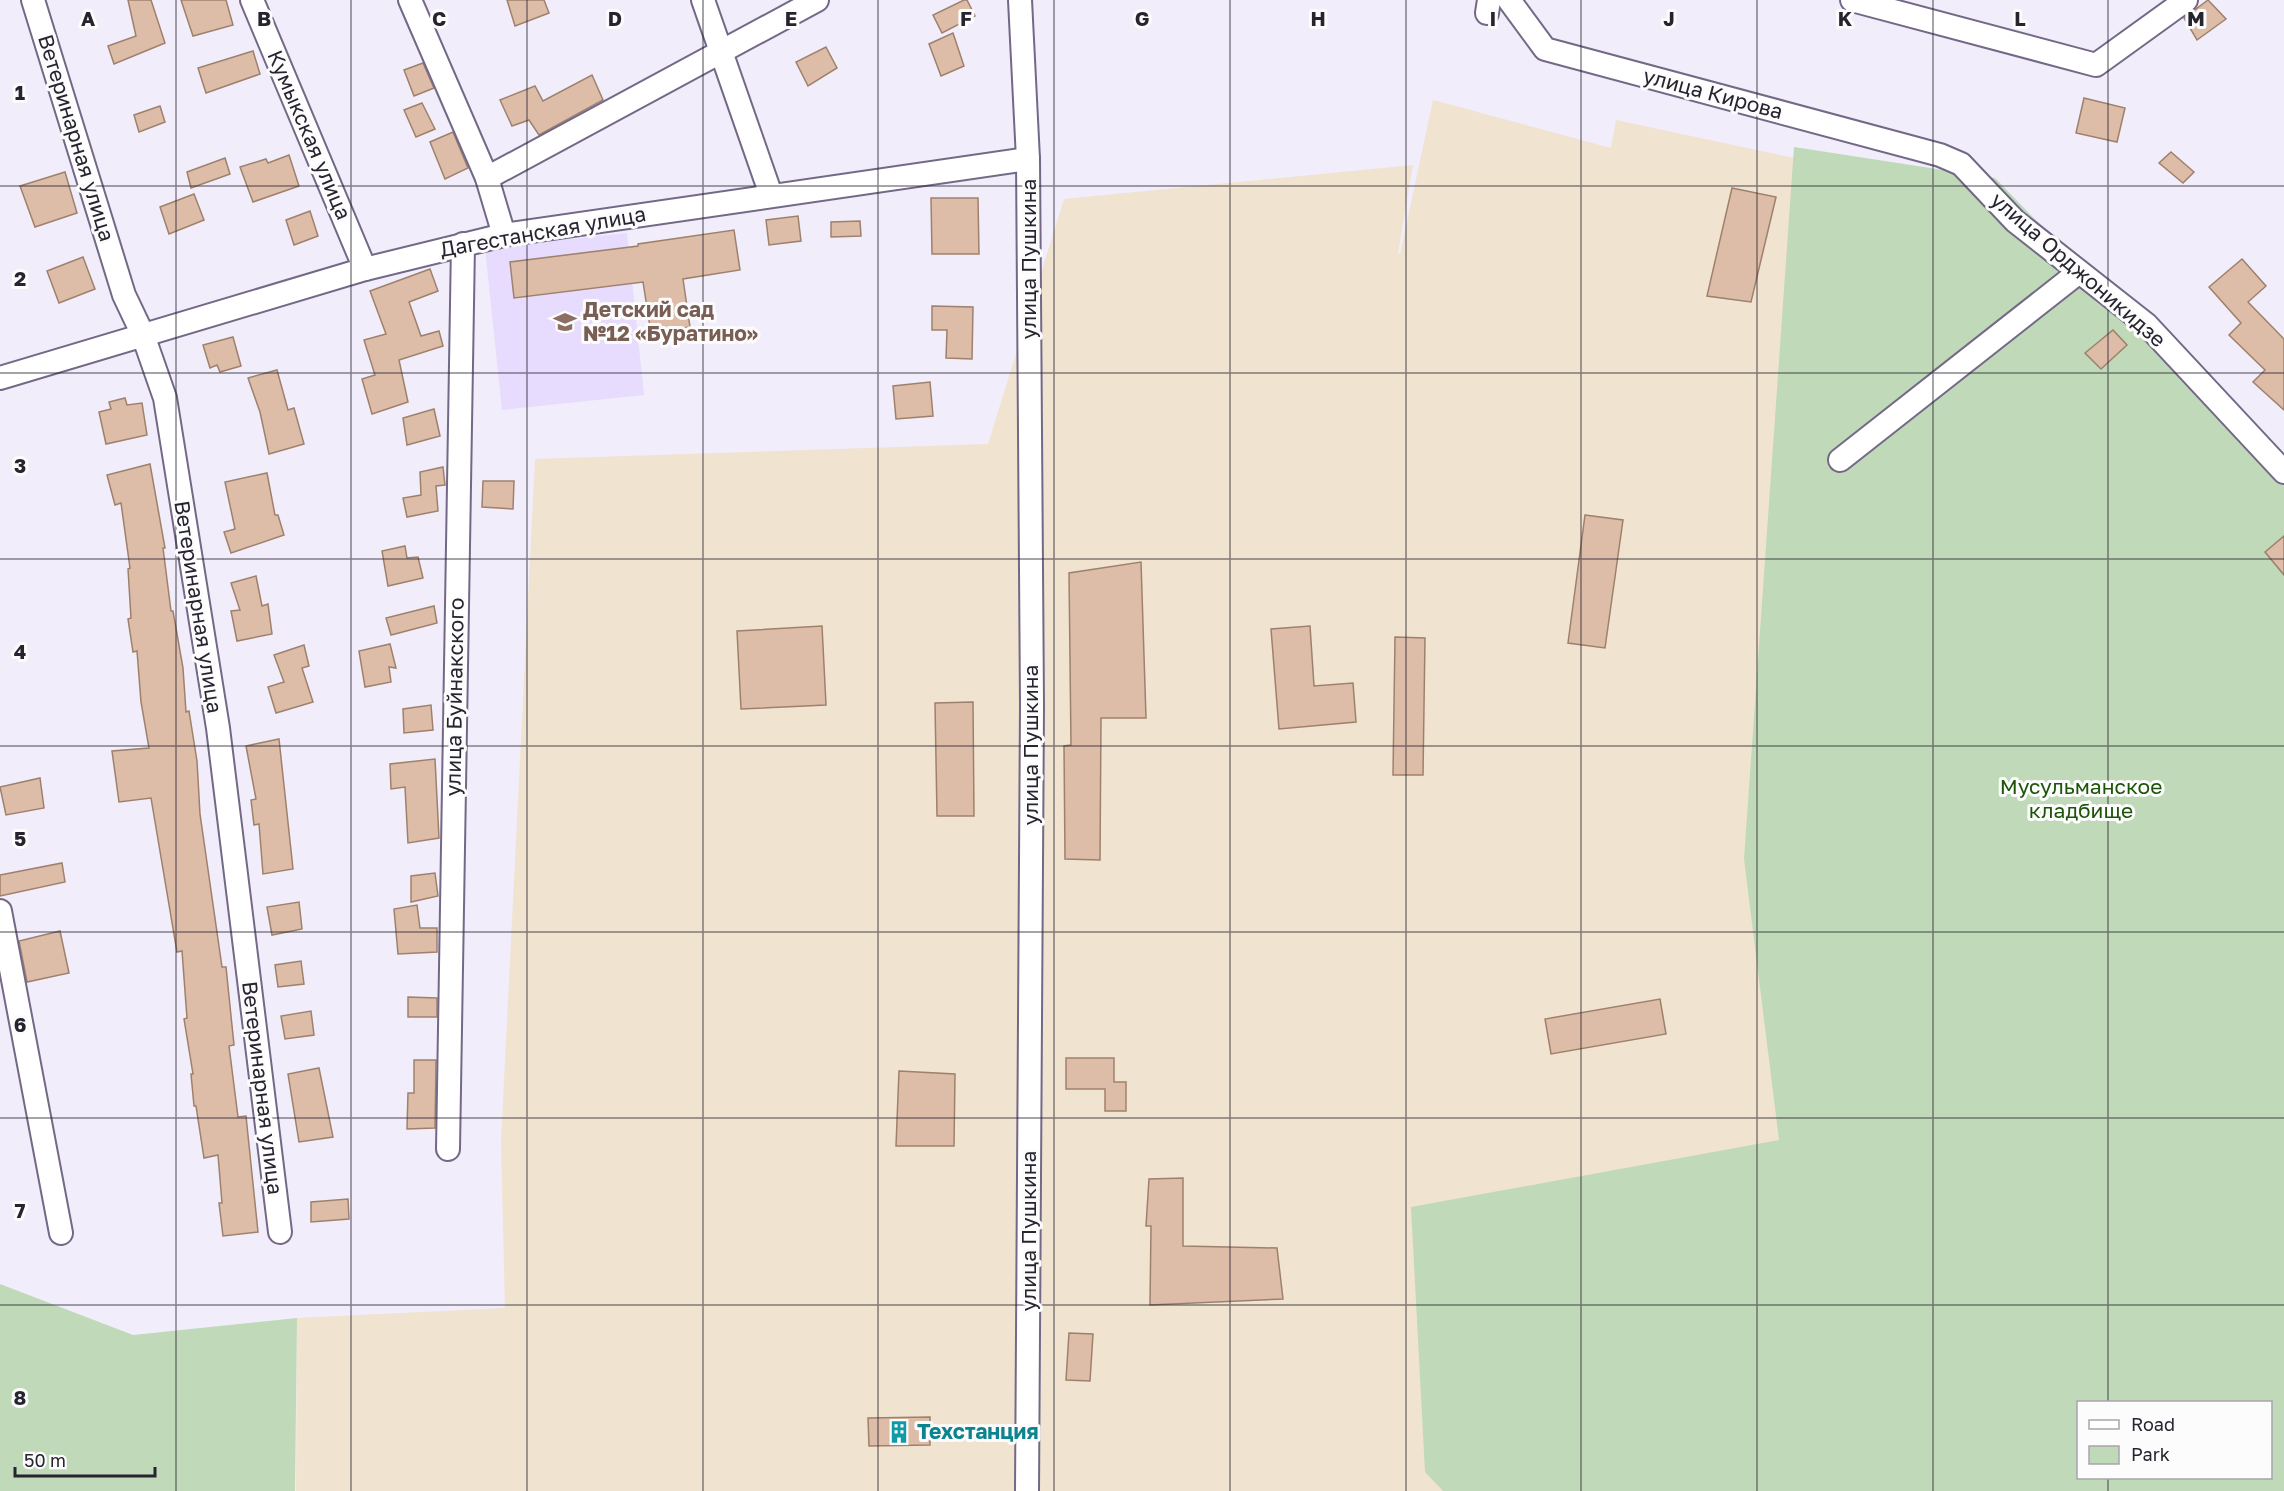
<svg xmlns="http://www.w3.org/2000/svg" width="2284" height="1491" font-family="'Golos Text',sans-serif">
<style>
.built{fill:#e7dcfd}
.industrial{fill:#f0e3d0}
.green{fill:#c0dab9;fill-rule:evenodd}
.building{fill:#ddbda8;stroke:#9e816d;stroke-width:1.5}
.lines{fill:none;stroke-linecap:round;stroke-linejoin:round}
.minor-casing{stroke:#736987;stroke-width:26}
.minor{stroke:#fff;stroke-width:22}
.grid{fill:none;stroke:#27232f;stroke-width:1.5;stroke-opacity:0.55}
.labels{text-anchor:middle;stroke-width:6;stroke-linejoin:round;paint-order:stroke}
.street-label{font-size:21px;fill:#27232f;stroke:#fcfcfc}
.education-label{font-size:21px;font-weight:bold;fill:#785e54;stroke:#fcfcfc;text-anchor:start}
.park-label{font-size:21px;fill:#1e5409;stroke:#fcfcfc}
.culture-label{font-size:21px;font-weight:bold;fill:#0d838f;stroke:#fcfcfc;text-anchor:start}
.grid-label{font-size:20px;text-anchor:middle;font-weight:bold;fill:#27232f;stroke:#fcfcfc;stroke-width:6;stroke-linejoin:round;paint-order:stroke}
</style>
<rect width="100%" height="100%" fill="#f1edfa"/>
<polygon class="built" points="627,233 644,395 502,410 485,248"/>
<polygon class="industrial" points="1433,100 1611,148 1616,120 1804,160 1807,1143 1482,1491 296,1491 297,1318 505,1308 501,1142 535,459 988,444 1064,199 1413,165 1398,253 1400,254"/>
<g class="green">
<path d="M 1794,147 L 1995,178 L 2284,476 L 2284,1491 L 1443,1491 L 1425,1472 L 1411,1207 L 1779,1140 L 1744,859 ZM 2078,1402 L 2270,1402 L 2270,1478 L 2078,1478 Z"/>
<polygon points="0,1284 133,1335 297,1318 295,1491 0,1491"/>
</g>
<g class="building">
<polygon points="128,0 151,0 165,43 114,64 108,46 136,36"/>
<polygon points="181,0 226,0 233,25 193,36"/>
<polygon points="507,0 544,0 549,13 515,26"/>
<polygon points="964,0 967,0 975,16 942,33 933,15"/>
<polygon points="2208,0 2226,19 2197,40 2184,18"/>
<polygon points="953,33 964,66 941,76 929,44"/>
<polygon points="826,47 837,68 808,86 796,62"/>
<polygon points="253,51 260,74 206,93 198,68"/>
<polygon points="423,63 434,88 414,96 404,70"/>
<polygon points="592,75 603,100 539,135 529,120 512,126 500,100 535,86 543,101"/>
<polygon points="2084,98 2125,108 2117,142 2076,133"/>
<polygon points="422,103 435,129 416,137 404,110"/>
<polygon points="160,106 165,122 139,132 134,115"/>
<polygon points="453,132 468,168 445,179 430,142"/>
<polygon points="2171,152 2194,172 2183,183 2159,163"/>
<polygon points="289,155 299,186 253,202 240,167 266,159 268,163"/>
<polygon points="225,158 230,174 191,188 187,172"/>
<polygon points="65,172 77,213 35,227 20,186"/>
<polygon points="1732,188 1776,197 1751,302 1707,296"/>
<polygon points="194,194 204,220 169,234 160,207"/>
<polygon points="931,198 978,198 979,254 932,254"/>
<polygon points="310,211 318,236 294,245 286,220"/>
<polygon points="798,216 801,241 769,245 766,220"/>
<polygon points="860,221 861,236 831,237 831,222"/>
<polygon points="734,230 740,270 683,279 690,327 651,333 643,282 514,298 510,262 638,246 638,244"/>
<polygon points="83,257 95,289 59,303 47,271"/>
<polygon points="2242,259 2266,286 2248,302 2284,339 2284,410 2253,382 2265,370 2229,335 2241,323 2209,287"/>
<polygon points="430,269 438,291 409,302 421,336 439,331 443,346 399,360 408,402 372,414 362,379 375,375 364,340 386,334 370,291"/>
<polygon points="932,306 973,307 972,359 946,358 947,330 932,330"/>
<polygon points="2113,330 2127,345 2101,369 2085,353"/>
<polygon points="233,337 241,366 220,372 217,365 210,368 203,345"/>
<polygon points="277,370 288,410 294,408 304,444 269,454 260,412 248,378"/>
<polygon points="930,382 933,416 896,419 893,386"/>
<polygon points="125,398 127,405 142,403 147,435 106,444 99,412 111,409 109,402"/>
<polygon points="434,409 440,436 407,445 403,418"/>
<polygon points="150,464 165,548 163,548 171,611 173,611 183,668 186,712 189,711 197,761 200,814 222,967 226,967 234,1045 229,1046 238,1117 246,1116 258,1232 223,1236 219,1203 222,1203 218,1155 204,1158 196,1106 194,1106 191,1074 193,1074 184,1019 187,1018 182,951 177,952 151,798 119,802 112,751 149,748 141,702 137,651 133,652 128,619 131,618 128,569 130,568 121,503 115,505 107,475"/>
<polygon points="443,467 445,485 436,486 438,511 407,517 403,498 421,495 420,472"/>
<polygon points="267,473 275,515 278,515 284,535 231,553 224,532 235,529 225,482"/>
<polygon points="483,481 514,481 513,509 482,507"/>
<polygon points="1585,515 1623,520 1605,648 1568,643"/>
<polygon points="2284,536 2284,575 2265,552"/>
<polygon points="405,546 407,558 418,557 423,578 388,586 382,551"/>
<polygon points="1141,562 1146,718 1101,718 1100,860 1065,859 1064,746 1071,745 1069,573"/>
<polygon points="256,576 262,606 268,604 272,634 237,641 231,611 240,610 231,583"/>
<polygon points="434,606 437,623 391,635 386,618"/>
<polygon points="822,626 826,705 741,709 737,631"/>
<polygon points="1310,626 1314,686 1353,683 1356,722 1279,729 1271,629"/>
<polygon points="1395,637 1425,638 1423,775 1393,775"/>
<polygon points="390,644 396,668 389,667 391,682 365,687 359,651"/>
<polygon points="304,645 309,666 302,668 313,702 276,713 268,687 284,682 274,655"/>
<polygon points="973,702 974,816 937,816 935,703"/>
<polygon points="431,705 433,730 404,733 403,709"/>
<polygon points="279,739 293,869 263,874 259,824 254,825 251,800 256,799 246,746"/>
<polygon points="435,759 439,838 408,843 405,787 391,789 390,764"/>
<polygon points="40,778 44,808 6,815 0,787"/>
<polygon points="62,863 65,882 0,896 0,875"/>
<polygon points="435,873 438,896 411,902 411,876"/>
<polygon points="299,902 302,929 272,935 267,907"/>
<polygon points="417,905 420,928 437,928 437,952 398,954 394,909"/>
<polygon points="60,931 69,973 27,982 19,941"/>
<polygon points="301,961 304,984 278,987 275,965"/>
<polygon points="408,997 437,998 437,1017 408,1017"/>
<polygon points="1660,999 1666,1034 1551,1054 1545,1019"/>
<polygon points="311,1011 314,1035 285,1039 281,1016"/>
<polygon points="1066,1058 1114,1058 1114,1082 1126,1082 1126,1111 1105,1111 1105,1089 1066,1089"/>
<polygon points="414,1060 436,1060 435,1128 407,1129 408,1093 414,1093"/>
<polygon points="319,1068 333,1137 299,1142 288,1074"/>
<polygon points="899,1071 955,1074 954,1146 896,1146"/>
<polygon points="1183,1178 1183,1246 1277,1248 1283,1299 1150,1305 1151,1226 1146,1226 1149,1179"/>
<polygon points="348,1199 349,1219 311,1222 311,1202"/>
<polygon points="1069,1333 1093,1334 1090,1381 1066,1380"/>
<polygon points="930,1417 930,1445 869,1446 868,1418"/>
</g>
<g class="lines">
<g class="minor-casing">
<g id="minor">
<polyline points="33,0 124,295 143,335 165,398 218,728 280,1232"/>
<polyline points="252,0 365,269"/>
<polyline points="410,0 487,178 504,235"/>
<polyline points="703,0 771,195"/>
<polyline points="1020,0 1028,159 1032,705 1027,1491"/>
<polyline points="1509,0 1545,49 1940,155 1961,164 2015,221 2147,325 2284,472"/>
<polyline points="1852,0 2096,65 2186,0"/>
<polyline points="1487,13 1489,0"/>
<polyline points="487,178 817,0"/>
<polyline points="0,378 365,269 504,235 1028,159"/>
<polyline points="1840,460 2079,272"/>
<polyline points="0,911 61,1233"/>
<polyline points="448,1149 463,244"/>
</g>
</g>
<use href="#minor" class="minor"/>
</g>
<path class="grid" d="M 176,0 L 176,1491M 351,0 L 351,1491M 527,0 L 527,1491M 703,0 L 703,1491M 878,0 L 878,1491M 1054,0 L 1054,1491M 1230,0 L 1230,1491M 1406,0 L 1406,1491M 1581,0 L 1581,1491M 1757,0 L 1757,1491M 1933,0 L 1933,1491M 2108,0 L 2108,1402M 0,186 L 2284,186M 0,373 L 2284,373M 0,559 L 2284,559M 0,746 L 2284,746M 0,932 L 2284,932M 0,1118 L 2284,1118M 0,1305 L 2284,1305M 2108,1478 L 2108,1491"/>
<defs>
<g id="school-bare" transform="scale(1.8)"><path d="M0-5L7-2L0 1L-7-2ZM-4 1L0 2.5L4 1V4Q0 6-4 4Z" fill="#8d6e63" stroke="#fcfcfc" stroke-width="2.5" paint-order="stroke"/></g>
<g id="building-bare" transform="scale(1.8)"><path d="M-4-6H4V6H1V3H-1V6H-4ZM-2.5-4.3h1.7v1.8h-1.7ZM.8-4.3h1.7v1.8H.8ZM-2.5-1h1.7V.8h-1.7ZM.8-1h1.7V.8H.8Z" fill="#0f9aa8" stroke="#fcfcfc" stroke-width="2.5" paint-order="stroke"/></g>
</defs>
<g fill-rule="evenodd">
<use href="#school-bare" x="565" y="322"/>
<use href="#building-bare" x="899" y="1432"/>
</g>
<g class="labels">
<g class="street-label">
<text transform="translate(1713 94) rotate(15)" y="7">улица Кирова</text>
<text transform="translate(309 135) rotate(67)" y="7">Кумыкская улица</text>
<text transform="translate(76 138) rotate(73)" y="7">Ветеринарная улица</text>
<text transform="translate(543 232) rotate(-10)" y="7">Дагестанская улица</text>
<text transform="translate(1029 259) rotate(-90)" y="7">улица Пушкина</text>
<text transform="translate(2078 270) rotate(41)" y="7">улица Орджоникидзе</text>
<text transform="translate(198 607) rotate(81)" y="7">Ветеринарная улица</text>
<text transform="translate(455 697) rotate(-89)" y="7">улица Буйнакского</text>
<text transform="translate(1031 745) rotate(-90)" y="7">улица Пушкина</text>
<text transform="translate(262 1088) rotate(83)" y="7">Ветеринарная улица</text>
<text transform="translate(1029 1231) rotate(-90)" y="7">улица Пушкина</text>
</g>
<g class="education-label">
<text x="583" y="317">Детский сад<tspan x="583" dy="24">№12 «Буратино»</tspan></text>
</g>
<g class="park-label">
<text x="2081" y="794">Мусульманское<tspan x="2081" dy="24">кладбище</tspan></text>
</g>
<g class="culture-label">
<text x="917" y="1439">Техстанция</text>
</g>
</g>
<g class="grid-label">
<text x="88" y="26">A</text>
<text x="264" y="26">B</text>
<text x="439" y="26">C</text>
<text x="615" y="26">D</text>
<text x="791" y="26">E</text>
<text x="966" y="26">F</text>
<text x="1142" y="26">G</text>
<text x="1318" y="26">H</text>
<text x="1493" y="26">I</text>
<text x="1669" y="26">J</text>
<text x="1845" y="26">K</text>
<text x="2020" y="26">L</text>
<text x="2196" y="26">M</text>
<text x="20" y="100">1</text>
<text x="20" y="286">2</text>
<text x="20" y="473">3</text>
<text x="20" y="659">4</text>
<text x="20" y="846">5</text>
<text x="20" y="1032">6</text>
<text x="20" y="1218">7</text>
<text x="20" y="1405">8</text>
</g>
<rect x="2077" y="1401" width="195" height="78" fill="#fcfcfc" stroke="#a7a5aa" stroke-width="1.5"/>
<rect x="2089" y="1420" width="30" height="9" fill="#ffffff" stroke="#a7a5aa" stroke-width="1.5"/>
<text x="2131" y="1431" font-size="18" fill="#27232f">Road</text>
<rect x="2089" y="1446" width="30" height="18" fill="#c0dab9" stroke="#a7a5aa" stroke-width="1.5"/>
<text x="2131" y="1461" font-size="18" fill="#27232f">Park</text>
<path d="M15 1467v9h140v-9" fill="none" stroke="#27232f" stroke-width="3"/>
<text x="24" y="1467" font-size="18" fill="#27232f" stroke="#fcfcfc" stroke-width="4.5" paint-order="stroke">50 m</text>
</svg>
